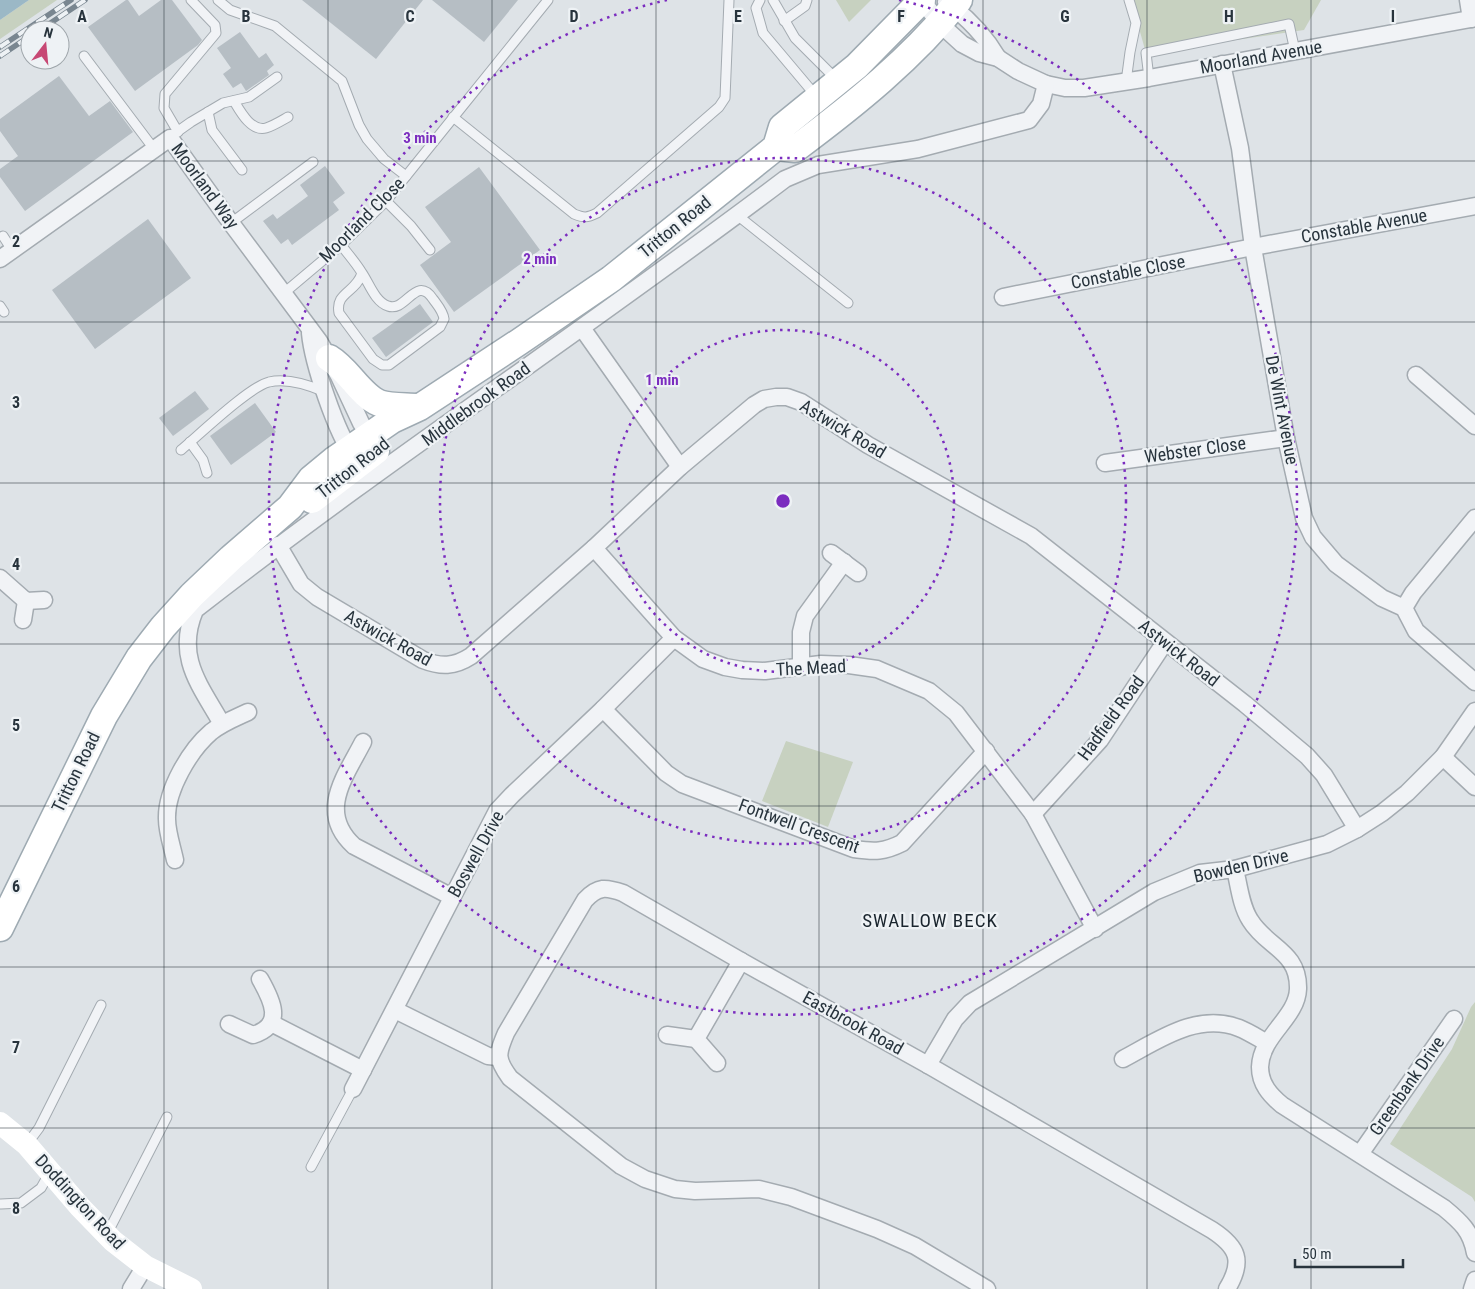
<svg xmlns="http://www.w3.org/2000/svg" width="1475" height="1289" font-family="'Roboto Condensed',sans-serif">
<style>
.green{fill:#c7d1c0}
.water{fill:#9bb8c6}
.building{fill:#b6bec4}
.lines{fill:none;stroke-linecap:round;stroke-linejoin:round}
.service-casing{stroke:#a4abb1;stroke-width:11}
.minor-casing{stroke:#a4abb1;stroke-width:19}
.primary-casing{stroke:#9eaab2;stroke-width:29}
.service{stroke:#f1f3f6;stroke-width:9}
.minor{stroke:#f1f3f6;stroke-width:16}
.secondary{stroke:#fff;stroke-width:22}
.primary{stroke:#fff;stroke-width:26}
.rail-casing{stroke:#798690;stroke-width:5.5}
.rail{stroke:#eef2f5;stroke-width:4;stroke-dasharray:11;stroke-linecap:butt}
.grid{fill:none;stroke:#28343d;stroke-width:1;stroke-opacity:0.55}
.ring{fill:none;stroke:#7b2cbf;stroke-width:2.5;stroke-dasharray:2.5 5}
.labels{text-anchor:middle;stroke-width:4.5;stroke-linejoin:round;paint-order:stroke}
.street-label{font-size:18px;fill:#28343d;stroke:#eef2f5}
.neighbourhood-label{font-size:19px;letter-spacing:1px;fill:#1a252e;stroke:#eef2f5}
.grid-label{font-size:16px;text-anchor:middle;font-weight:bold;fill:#28343d;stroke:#eef2f5;stroke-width:4.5;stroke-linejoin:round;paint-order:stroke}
.centre{fill:#7b2cbf;stroke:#eef2f5;stroke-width:2.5}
.ring-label{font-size:15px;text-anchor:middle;font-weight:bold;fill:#7b2cbf;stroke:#eef2f5;stroke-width:4.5;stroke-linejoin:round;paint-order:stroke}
</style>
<rect width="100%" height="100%" fill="#dee3e7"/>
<g class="green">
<polygon points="29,0 57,0 0,39 0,20"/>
<polygon points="836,0 871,0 849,22"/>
<polygon points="1131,0 1321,0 1304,30 1146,53"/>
<polygon points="786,741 853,762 828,827 762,801"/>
<polygon points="1475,1002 1475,1202 1472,1197 1390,1144 1452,1049 1471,1007"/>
</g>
<polygon class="water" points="0,0 29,0 0,20"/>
<g class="building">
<polygon points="126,0 128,0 139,16 161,0 172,0 202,40 198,45 135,91 88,27"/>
<polygon points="302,0 423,0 376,59"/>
<polygon points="432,0 518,0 484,42"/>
<polygon points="240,32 259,58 266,53 274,65 267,71 269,75 246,91 241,83 233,88 223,74 231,68 217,48"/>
<polygon points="59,76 89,116 110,101 133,132 25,211 0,177 0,169 18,156 0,131 0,119"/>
<polygon points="325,166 345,193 333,202 339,210 292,245 288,239 281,244 263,221 273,214 277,219 308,196 300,185"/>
<polygon points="479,167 540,250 454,312 420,265 451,242 425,207"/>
<polygon points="148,219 191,278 95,349 52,290"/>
<polygon points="420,304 433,322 386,357 372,338"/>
<polygon points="195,391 209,409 173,436 159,418"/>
<polygon points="255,403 276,432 231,465 210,436"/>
</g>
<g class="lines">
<g class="service-casing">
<g id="service">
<polyline points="218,0 230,10 275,26 342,81 359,125 367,139 384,159 406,176"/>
<polyline points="760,0 756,8 763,33 816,96"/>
<polyline points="773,0 795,38 836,79"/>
<polyline points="784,21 805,6 807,0"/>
<polyline points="84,56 154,149"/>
<polyline points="1149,78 1146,53 1289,24 1295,51"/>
<polyline points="1126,82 1130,52 1136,23 1129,0"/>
<path d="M 234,101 C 240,111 251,132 266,128 C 273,126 281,121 288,117"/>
<polyline points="208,112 212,130 242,170"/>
<path d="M 453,117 L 574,214 C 584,218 587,218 597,213 L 719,107 L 725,98 L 729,0"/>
<polyline points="178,132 164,108 165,94 216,33 215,25 191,0"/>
<polyline points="174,134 191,122 223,103 249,97 277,77"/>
<polyline points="386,201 411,226 430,250"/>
<polyline points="737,215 848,303"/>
<polyline points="231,223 313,162"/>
<polyline points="3,236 12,250"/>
<path d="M 341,245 C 348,254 356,263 362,273 C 369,283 375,302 388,306 C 406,313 416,274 433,299 C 438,306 443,311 444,319 L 440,327 L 389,365 L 382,365 L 373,359 L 339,313 C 335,292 356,293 362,273"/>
<polyline points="284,293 341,245 386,201 548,0"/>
<polyline points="0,306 4,312"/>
<polyline points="190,442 203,460 207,473"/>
<path d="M 181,450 C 199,435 249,387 269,382 C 287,378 309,385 325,392"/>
<polyline points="27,1144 39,1128 101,1005"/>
<polyline points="311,1167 353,1089"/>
<polyline points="1,1204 21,1203 41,1188 50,1172"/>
<polyline points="107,1234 167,1117"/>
</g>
</g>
<g class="minor-casing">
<g id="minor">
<polyline points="922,0 939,23 962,44 979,53 998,58 1018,71 1046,84 1065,88 1084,88 1149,78 1475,18"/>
<polyline points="1468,0 1471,19"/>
<path d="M 946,2 C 967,17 985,36 998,58"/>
<polyline points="1222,64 1240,148 1253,247 1286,438 1304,518 1313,537 1336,564 1382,598 1404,608 1416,631 1475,682"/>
<polyline points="0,259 170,138 231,223 319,341 339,376 361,423 374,444"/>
<polyline points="1003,297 1253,247 1475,206"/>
<polyline points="582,328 680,467"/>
<path d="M 310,333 C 313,364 336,432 354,457"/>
<polyline points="1416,375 1475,426"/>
<polyline points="1105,463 1286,438"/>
<path d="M 278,545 L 301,584 L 317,597 L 423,660 C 441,667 454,667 471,656 L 594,548 L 680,467 L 754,405 L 764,399 L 776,397 L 787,397 L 801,402 L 868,445 L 1031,536 L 1245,704 L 1307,756 L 1324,775 L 1357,829"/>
<polyline points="594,548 674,638 703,659 725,667 742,670 765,671 821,664 849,665 877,669 929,691 956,713 1033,814 1095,929"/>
<polyline points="831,553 858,573"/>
<polyline points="0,578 26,601 44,600"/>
<polyline points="1404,608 1413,593 1475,518"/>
<polyline points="23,620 26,601"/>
<polyline points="801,667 801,632 805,616 844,562"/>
<path d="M 603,709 L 666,773 L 682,784 L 854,849 C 875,852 884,852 902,843 L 986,751"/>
<path d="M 222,724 C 200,685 175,657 195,610 C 387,460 591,326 785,179 L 818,165 L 918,149 L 1029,120 L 1041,104 L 1046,84"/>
<path d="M 363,742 C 345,777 317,812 354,846 L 452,897"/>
<polyline points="1443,757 1475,787"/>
<polyline points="1033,814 1100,740 1165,642"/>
<path d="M 175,860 C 172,846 167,832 167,819 C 166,790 190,750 211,732 C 222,723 235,718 248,712"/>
<path d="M 1235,869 C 1239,886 1241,906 1250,920 C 1267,948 1299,951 1298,989 C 1297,1018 1261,1035 1260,1067 C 1260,1084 1270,1095 1282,1105 L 1444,1208 C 1461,1222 1471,1231 1475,1253"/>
<polyline points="395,1010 488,1056 498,1057"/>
<polyline points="271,1023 363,1070"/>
<path d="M 229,1024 L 253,1035 C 285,1025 272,1000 260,979"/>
<polyline points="667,1035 696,1039"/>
<path d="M 1123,1059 C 1159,1040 1197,1012 1239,1028 C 1249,1032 1258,1038 1267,1043"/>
<polyline points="717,1063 696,1039 741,961"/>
<polyline points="928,1065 955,1019 970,1003 1154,892 1200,873 1235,869 1327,844 1357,829 1382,813 1407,793 1443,757 1475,711"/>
<polyline points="353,1089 497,811 512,795 603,709 674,638"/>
<polyline points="1360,1154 1454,1019"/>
<polyline points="131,1289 145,1266"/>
<path d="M 987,1289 L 915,1246 L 877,1229 L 791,1197 L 759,1189 L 695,1191 L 675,1189 L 645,1179 L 621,1166 L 510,1078 C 496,1059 497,1054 506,1033 L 585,900 C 598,886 606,887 623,893 L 741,961 L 928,1065 L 1212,1230 C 1238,1247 1244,1261 1227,1289"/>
<polyline points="1472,1289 1475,1280"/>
</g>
</g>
<g class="primary-casing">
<g id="primary">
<path d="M 776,147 L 795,149 C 854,105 913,58 959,0"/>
<path d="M 329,358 C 349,370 360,395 379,403 C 389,407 406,406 418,407"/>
<polyline points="312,500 376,451"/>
<polyline points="0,928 104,716 139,658 163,627 192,595 231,558 290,507 311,479 334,460 392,420 420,407 519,342 611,279 776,147 782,127 857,66 922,0"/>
</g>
</g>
<use href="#service" class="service"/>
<use href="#minor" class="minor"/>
<polyline class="secondary" points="0,1123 27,1145 80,1207 113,1241 145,1266 191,1289"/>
<use href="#primary" class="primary"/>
<g class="rail-casing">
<g id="rail">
<polyline points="40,30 85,0"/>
<polyline points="0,47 71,0"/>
<polyline points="0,56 30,36"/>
</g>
</g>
<use href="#rail" class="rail"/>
</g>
<path class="grid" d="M 164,0 L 164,1289M 328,0 L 328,1289M 492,0 L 492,1289M 656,0 L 656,1289M 819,0 L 819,1289M 983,0 L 983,1289M 1147,0 L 1147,1289M 1311,0 L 1311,1289M 0,161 L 1475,161M 0,322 L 1475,322M 0,483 L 1475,483M 0,644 L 1475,644M 0,806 L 1475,806M 0,967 L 1475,967M 0,1128 L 1475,1128"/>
<g class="ring">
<circle cx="783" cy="501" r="171"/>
<circle cx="783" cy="501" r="343"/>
<path d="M899 0A514 514 0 1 1 667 0"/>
</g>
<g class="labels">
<g class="street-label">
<text transform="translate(1261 57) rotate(-10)" y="6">Moorland Avenue</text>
<text transform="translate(205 186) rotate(54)" y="6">Moorland Way</text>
<text transform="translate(362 220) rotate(-45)" y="6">Moorland Close</text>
<text transform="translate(1364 226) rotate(-10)" y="6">Constable Avenue</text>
<text transform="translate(675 227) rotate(-39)" y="6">Tritton Road</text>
<text transform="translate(1128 272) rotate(-11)" y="6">Constable Close</text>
<text transform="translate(476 404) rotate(-36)" y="6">Middlebrook Road</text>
<text transform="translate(1282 410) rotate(79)" y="6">De Wint Avenue</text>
<text transform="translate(843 429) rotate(31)" y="6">Astwick Road</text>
<text transform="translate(1195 450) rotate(-8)" y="6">Webster Close</text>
<text transform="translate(353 468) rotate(-38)" y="6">Tritton Road</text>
<text transform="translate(388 638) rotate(29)" y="6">Astwick Road</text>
<text transform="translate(1179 653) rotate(38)" y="6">Astwick Road</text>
<text transform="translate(811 668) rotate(-3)" y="6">The Mead</text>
<text transform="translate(1111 718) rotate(-54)" y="6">Hadfield Road</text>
<text transform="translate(76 772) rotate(-64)" y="6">Tritton Road</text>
<text transform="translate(799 826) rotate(20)" y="6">Fontwell Crescent</text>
<text transform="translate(476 854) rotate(-61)" y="6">Boswell Drive</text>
<text transform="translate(1241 866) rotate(-13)" y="6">Bowden Drive</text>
<text transform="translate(853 1023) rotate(29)" y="6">Eastbrook Road</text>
<text transform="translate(1407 1086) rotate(-55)" y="6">Greenbank Drive</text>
<text transform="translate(80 1202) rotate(47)" y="6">Doddington Road</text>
</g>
<g class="neighbourhood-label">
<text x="930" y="927">SWALLOW BECK</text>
</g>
</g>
<g class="grid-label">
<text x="82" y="22">A</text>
<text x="246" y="22">B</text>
<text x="410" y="22">C</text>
<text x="574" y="22">D</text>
<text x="738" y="22">E</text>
<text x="901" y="22">F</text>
<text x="1065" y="22">G</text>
<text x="1229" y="22">H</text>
<text x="1393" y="22">I</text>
<text x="16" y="247">2</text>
<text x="16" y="408">3</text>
<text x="16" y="570">4</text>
<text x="16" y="731">5</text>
<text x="16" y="892">6</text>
<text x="16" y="1053">7</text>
<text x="16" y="1214">8</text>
</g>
<circle cx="783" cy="501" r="8" class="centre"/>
<g class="ring-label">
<text x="420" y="143">3 min</text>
<text x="540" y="264">2 min</text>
<text x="662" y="385">1 min</text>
</g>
<g transform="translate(45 45) rotate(16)"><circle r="24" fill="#eef2f5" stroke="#9fa6ab"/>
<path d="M0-4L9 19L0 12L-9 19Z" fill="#c74874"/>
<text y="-8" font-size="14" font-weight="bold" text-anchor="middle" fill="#28343d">N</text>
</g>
<path d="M1295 1259v8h108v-8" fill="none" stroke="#28343d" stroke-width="2.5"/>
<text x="1302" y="1259" font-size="15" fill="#28343d" stroke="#eef2f5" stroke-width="4" paint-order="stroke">50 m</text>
</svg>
